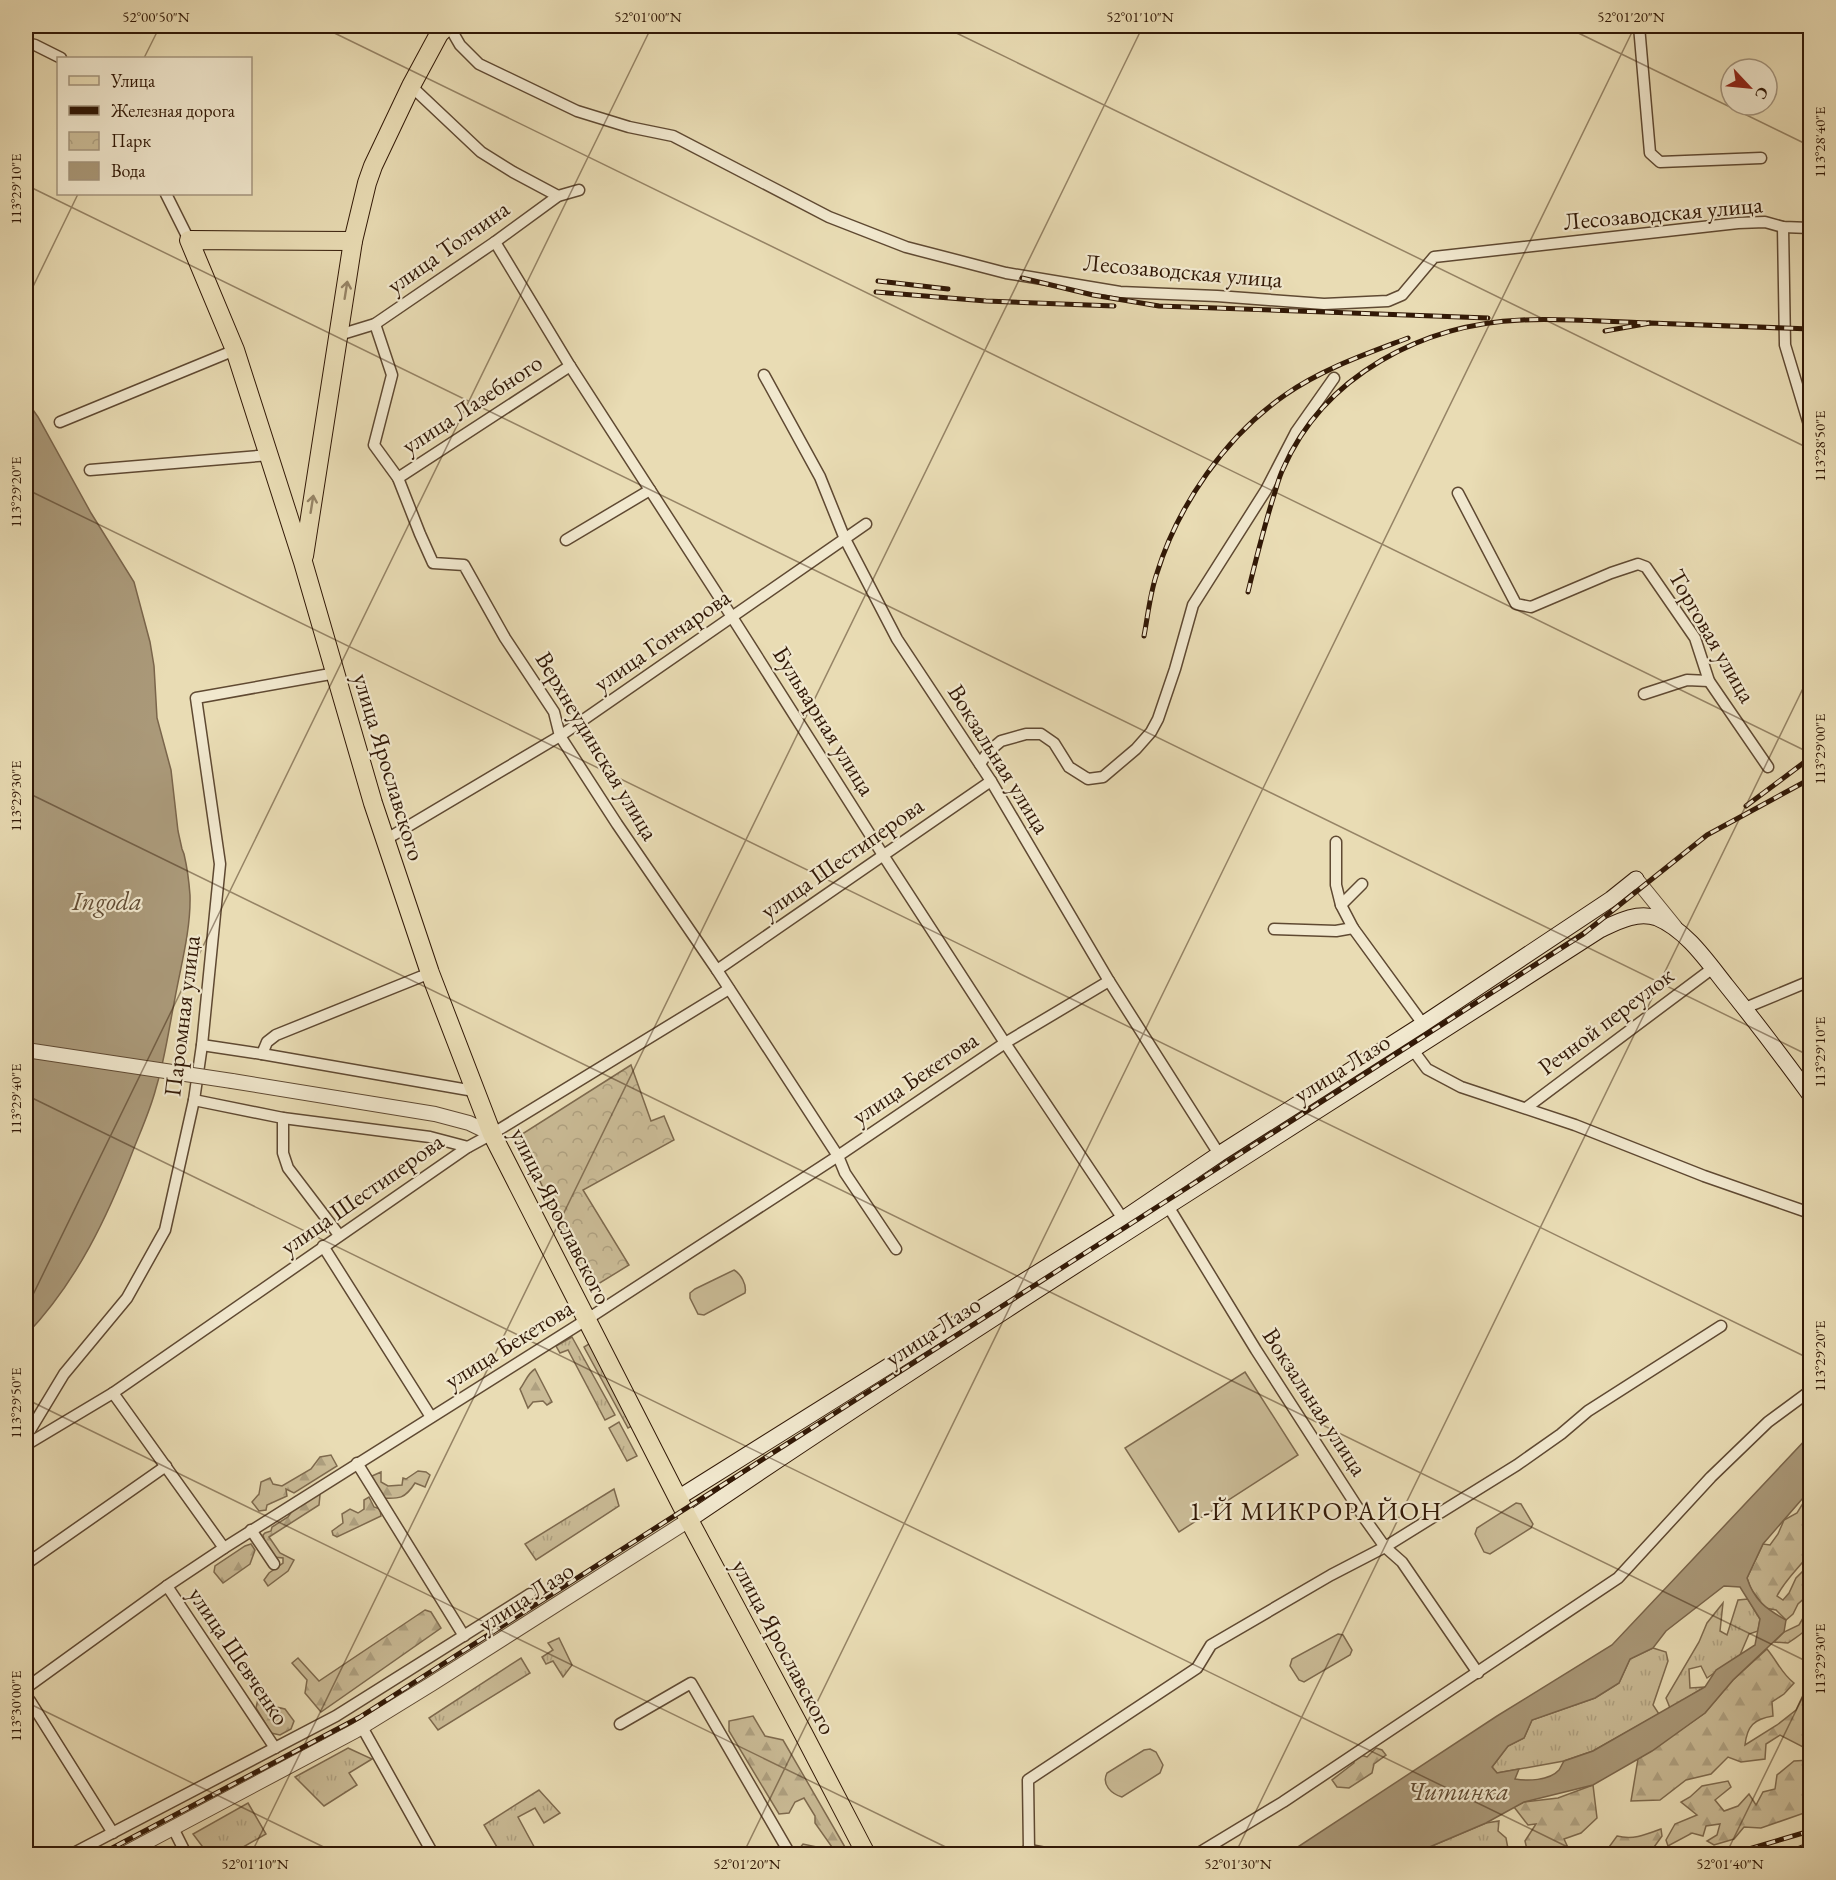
<svg xmlns="http://www.w3.org/2000/svg" width="1836" height="1880" font-family="'EB Garamond',serif">
<style>
.grass{fill:url(#grass-tufts);stroke:#7e6a4e;stroke-width:1.5}
.forest{fill:url(#forest-firs);stroke:#7e6a4e;stroke-width:1.5}
.park{fill:url(#park-crowns);stroke:#7e6a4e;stroke-width:1.5}
.pitch{fill:#cabb96;stroke:#7e6a4e;stroke-width:1.5}
.water{fill:#aa9979;stroke:#7a654b;stroke-width:1.5;fill-rule:evenodd}
.lines{fill:none;stroke-linecap:round;stroke-linejoin:round}
.minor-casing{stroke:#5f4932;stroke-width:13}
.tertiary-casing{stroke:#5f4932;stroke-width:16}
.secondary-casing{stroke:#311806;stroke-width:17}
.primary-casing{stroke:#311806;stroke-width:20}
.minor{stroke:#f1e8ce;stroke-width:10}
.tertiary{stroke:#f1e8ce;stroke-width:14}
.secondary{stroke:#f1e8ce;stroke-width:15}
.primary{stroke:#e9dcb4;stroke-width:18}
.rail-casing{stroke:#311806;stroke-width:5}
.rail{stroke:#f1e8ce;stroke-width:3;stroke-dasharray:9;stroke-linecap:butt}
.tertiary-bridge-casing{stroke:#5f4932;stroke-width:16;stroke-linecap:butt}
.tertiary-bridge{stroke:#f1e8ce;stroke-width:14}
.oneway{stroke:#968466}
.ticks{fill:none;stroke:#311806;stroke-width:1.5;stroke-opacity:0.45}
.labels{text-anchor:middle;stroke-width:4.5;stroke-linejoin:round;paint-order:stroke}
.street-label{font-size:24px;fill:#311806;stroke:#f1e8ce}
.water-label{font-size:26px;font-style:italic;fill:#614c34;stroke:#f1e8ce}
.neighbourhood-label{font-size:26px;letter-spacing:1.5px;fill:#311806;stroke:#f1e8ce}
.neatline{fill:none;stroke:#311806;stroke-width:2}
.ticks-label{font-size:15px;text-anchor:middle;fill:#311806}
</style>
<defs>
<pattern id="grass-tufts" width="24" height="20" patternUnits="userSpaceOnUse" patternTransform="scale(1.5)"><rect width="24" height="20" fill="#cabb96"/><path d="M3 7l-1-3M5 7V3M7 7l1-3M15 17l-1-3M17 17v-4M19 17l1-3" fill="none" stroke="#aea080"/></pattern>
<pattern id="forest-firs" width="22" height="20" patternUnits="userSpaceOnUse" patternTransform="scale(1.5)"><rect width="22" height="20" fill="#cabb96"/><path d="M5 1l3.5 6h-7zM16 11l3.5 6h-7z" fill="#aea080"/></pattern>
<pattern id="park-crowns" width="20" height="18" patternUnits="userSpaceOnUse" patternTransform="scale(1.5)"><rect width="20" height="18" fill="#cabb96"/><path d="M2 6a3 3 0 1 1 6 0M12 15a3 3 0 1 1 6 0" fill="none" stroke="#aea080"/></pattern>
</defs>
<rect width="100%" height="100%" fill="#e9dcb4"/>
<filter id="stains"><feTurbulence type="fractalNoise" baseFrequency=".00333" numOctaves="4"/><feColorMatrix values="0 0 0 0 .2 0 0 0 0 .09 0 0 0 0 .02 0 0 0 .5 -.17"/></filter>
<radialGradient id="worn" r=".72"><stop offset=".6" stop-color="#630" stop-opacity="0"/><stop offset="1" stop-color="#630" stop-opacity=".3"/></radialGradient>
<g class="grass">
<polygon points="572,1337 615,1415 605,1420 568,1350 560,1353 556,1346"/>
<polygon points="592,1342 632,1426 628,1428 584,1347"/>
<polygon points="619,1422 637,1456 627,1461 609,1428"/>
<polygon points="614,1489 619,1506 536,1560 525,1544"/>
<polygon points="1748,1599 1760,1619 1758,1631 1749,1634 1740,1655 1707,1678 1701,1666 1689,1669 1690,1688 1705,1687 1670,1708 1666,1698 1699,1642 1707,1623 1723,1603 1720,1631 1727,1635 1738,1600"/>
<path d="M 1810,1606 C 1811,1631 1808,1629 1788,1643 L 1774,1642 L 1784,1632 L 1799,1625 Z"/>
<polygon points="559,1638 572,1665 563,1677 553,1661 546,1664 542,1657 553,1650 548,1643"/>
<polygon points="1653,1648 1666,1652 1668,1661 1653,1705 1659,1714 1593,1751 1564,1761 1497,1773 1492,1767 1508,1746 1524,1738 1532,1720 1595,1698 1619,1683 1630,1659"/>
<polygon points="521,1658 530,1673 438,1730 429,1718"/>
<polygon points="348,1748 372,1759 349,1773 357,1785 324,1806 295,1777"/>
<polygon points="539,1790 560,1813 544,1823 535,1808 518,1817 538,1854 501,1854 484,1825"/>
<polygon points="248,1803 266,1834 231,1854 208,1854 193,1834"/>
<polygon points="1499,1821 1498,1831 1506,1838 1509,1854 1413,1854 1486,1823"/>
</g>
<g class="forest">
<path d="M 535,1369 L 552,1402 L 547,1405 L 543,1401 L 533,1402 L 528,1408 L 520,1389 C 526,1381 527,1374 535,1369 Z"/>
<polygon points="331,1455 337,1466 294,1493 286,1489 287,1496 267,1505 266,1510 259,1511 252,1502 259,1494 261,1482 270,1478 273,1484 282,1486 311,1469 320,1457"/>
<path d="M 418,1471 L 426,1472 L 430,1475 L 425,1487 L 415,1483 C 405,1499 399,1499 382,1498 L 373,1489 L 372,1476 L 381,1472 L 381,1482 L 388,1486 L 402,1485 L 403,1478 L 406,1479 Z"/>
<path d="M 1810,1492 C 1810,1512 1805,1534 1810,1553 C 1799,1568 1785,1580 1777,1596 L 1783,1600 L 1789,1593 L 1796,1578 L 1810,1564 L 1810,1593 L 1798,1604 L 1793,1614 L 1786,1620 L 1776,1610 L 1765,1608 L 1751,1589 L 1747,1578 L 1763,1544 L 1770,1545 L 1778,1534 L 1784,1520 L 1797,1513 Z"/>
<polygon points="316,1495 320,1495 319,1505 269,1537 280,1553 294,1560 288,1571 268,1586 264,1580 269,1573 283,1563 283,1558 273,1557 266,1547 263,1535 265,1533 271,1531 272,1527 288,1517 295,1507"/>
<polygon points="369,1497 374,1507 380,1509 381,1516 337,1537 333,1535 332,1531 343,1523 342,1514 350,1509 358,1513 364,1509 364,1500"/>
<polygon points="251,1544 255,1550 250,1564 223,1583 214,1572 215,1566 245,1546"/>
<polygon points="425,1610 431,1612 441,1628 321,1712 305,1693 307,1680 292,1663 298,1658 319,1681"/>
<path d="M 1767,1649 C 1777,1661 1782,1674 1794,1683 L 1784,1694 L 1772,1702 L 1773,1716 C 1754,1719 1747,1726 1745,1745 L 1777,1725 L 1796,1710 L 1805,1691 L 1810,1695 L 1810,1744 L 1803,1747 L 1780,1735 L 1766,1744 L 1765,1759 L 1741,1762 L 1728,1757 L 1711,1774 L 1686,1780 L 1660,1800 L 1631,1801 L 1638,1759 L 1705,1713 L 1733,1680 Z"/>
<path d="M 259,1694 L 263,1695 C 269,1705 274,1707 285,1709 L 294,1721 L 291,1729 L 280,1735 L 271,1733 L 256,1708 Z"/>
<polygon points="753,1716 765,1736 783,1740 849,1854 800,1854 798,1850 803,1844 826,1849 832,1847 815,1823 815,1816 804,1798 795,1802 789,1813 779,1814 729,1731 729,1721"/>
<polygon points="1376,1748 1382,1750 1386,1755 1374,1764 1372,1773 1349,1788 1337,1787 1332,1780 1354,1763 1354,1758 1361,1755 1367,1757"/>
<polygon points="1810,1760 1810,1811 1761,1828 1744,1827 1734,1839 1714,1845 1707,1841 1717,1835 1720,1824 1706,1826 1703,1836 1692,1833 1668,1846 1666,1840 1675,1824 1697,1815 1681,1802 1690,1797 1702,1786 1728,1781 1731,1787 1715,1800 1724,1811 1738,1806 1749,1794 1756,1805 1763,1792 1775,1789 1777,1775 1794,1761"/>
<polygon points="1593,1785 1597,1818 1581,1833 1564,1839 1571,1854 1528,1854 1525,1841 1536,1824 1528,1825 1514,1807 1524,1802 1558,1798"/>
<path d="M 1661,1829 L 1662,1836 L 1652,1850 L 1644,1854 L 1604,1854 L 1617,1836 C 1633,1840 1645,1835 1661,1829 Z"/>
</g>
<polygon class="park" points="631,1065 651,1121 664,1116 674,1140 583,1190 629,1265 590,1289 519,1136"/>
<g class="pitch">
<path d="M 734,1270 C 741,1274 747,1285 745,1293 L 704,1315 L 698,1314 L 690,1298 L 690,1293 L 695,1289 Z"/>
<polygon points="1245,1372 1298,1455 1179,1532 1125,1448"/>
<polygon points="1516,1503 1521,1504 1533,1524 1531,1528 1490,1554 1484,1552 1475,1534 1477,1528"/>
<polygon points="1338,1634 1343,1635 1352,1650 1350,1655 1304,1682 1299,1680 1290,1666 1292,1659"/>
<path d="M 1150,1749 L 1156,1752 L 1163,1765 L 1160,1773 L 1122,1797 C 1112,1794 1101,1785 1107,1773 L 1144,1750 Z"/>
</g>
<g class="water">
<path d="M 26,400 L 38,417 L 91,513 L 134,582 L 150,642 L 154,666 L 157,718 L 171,770 L 178,831 L 182,849 L 184,854 C 187,867 189,881 190,895 C 191,929 181,965 175,998 C 169,1028 165,1059 156,1088 C 151,1108 142,1128 134,1148 C 108,1216 77,1282 26,1335 Z"/>
<path d="M 1810,1435 L 1810,1490 L 1763,1544 L 1747,1578 C 1754,1600 1766,1609 1786,1620 L 1784,1632 L 1733,1680 L 1705,1713 L 1652,1751 L 1593,1785 L 1524,1802 L 1486,1823 L 1413,1854 L 1287,1854 L 1497,1716 L 1612,1645 ZM 1724,1586 L 1740,1587 L 1760,1619 L 1755,1645 L 1716,1670 L 1705,1687 L 1593,1751 L 1564,1761 C 1562,1764 1561,1767 1559,1770 C 1549,1781 1527,1781 1515,1779 L 1519,1769 L 1497,1773 L 1492,1767 L 1508,1746 L 1524,1738 L 1532,1720 L 1595,1698 L 1619,1683 L 1630,1659 L 1653,1648 L 1666,1631 Z"/>
</g>
<g class="lines">
<g class="minor-casing">
<g id="minor">
<polyline points="449,26 460,45 479,64 577,111 629,127 673,136 829,217 906,247 1006,273 1120,292 1217,296 1324,304 1388,301 1402,295 1434,257 1738,223 1765,222 1783,227 1810,228"/>
<polyline points="1639,26 1650,153 1660,162 1761,158"/>
<polyline points="26,43 35,45 61,58"/>
<polyline points="411,86 481,152 513,172 558,196"/>
<polyline points="166,194 189,240"/>
<polyline points="1783,227 1785,345 1810,428"/>
<polyline points="495,242 570,366 732,617 883,855 1005,1043 1123,1219"/>
<polyline points="375,324 392,375 374,445 398,478 420,534 433,563 464,565 505,638 554,712 560,736 617,824 717,970 838,1156 845,1173 896,1249"/>
<polyline points="339,335 375,324 495,242 558,196 579,190"/>
<polyline points="764,375 820,477 845,539 897,639 991,781 1109,981 1219,1154"/>
<polyline points="60,422 235,350"/>
<polyline points="90,470 270,455"/>
<polyline points="398,478 570,366"/>
<polyline points="1458,493 1516,604 1531,607 1611,573 1638,564 1646,567 1695,638 1709,681 1768,767"/>
<polyline points="566,540 650,490"/>
<polyline points="1644,694 1687,680 1709,681"/>
<polyline points="980,764 988,752 1001,741 1026,734 1041,734 1054,743 1069,767 1088,779 1103,777 1136,749 1151,732 1158,719 1175,669 1193,605 1266,490 1296,432 1334,378"/>
<polyline points="385,840 560,736 866,524"/>
<polyline points="1336,842 1336,885 1341,905 1353,928 1423,1024"/>
<polyline points="1341,905 1362,884"/>
<polyline points="1274,929 1336,931 1353,928"/>
<polyline points="717,970 991,781"/>
<polyline points="1745,1008 1810,981"/>
<polyline points="202,1045 262,1054 267,1042 276,1035 430,973"/>
<polyline points="1413,1050 1427,1069 1461,1087 1575,1125 1704,1176 1810,1213"/>
<polyline points="262,1054 474,1091"/>
<polyline points="194,1100 283,1118 430,1137 468,1147"/>
<polyline points="1526,1108 1713,968"/>
<polyline points="283,1118 283,1153 288,1168 339,1235"/>
<polyline points="1168,1206 1256,1350 1365,1519 1385,1547 1402,1562 1478,1673"/>
<polyline points="323,1246 431,1417"/>
<polyline points="113,1393 224,1548"/>
<polyline points="26,1437 64,1374 127,1298 165,1230 194,1100 202,1045 220,864 196,698 336,673"/>
<polyline points="26,1445 113,1393 468,1147 492,1134 729,989"/>
<polyline points="357,1463 464,1636"/>
<polyline points="251,1530 274,1564"/>
<polyline points="26,1564 166,1466"/>
<polyline points="167,1586 275,1748"/>
<polyline points="26,1688 167,1586 224,1548 586,1320 838,1156 1005,1043 1109,981"/>
<polyline points="26,1696 30,1701 113,1833"/>
<polyline points="620,1724 691,1683 790,1854"/>
<polyline points="362,1727 433,1854"/>
<polyline points="173,1828 186,1854"/>
<polyline points="1029,1850 1028,1780 1197,1668 1211,1645 1331,1575 1385,1547 1517,1465 1561,1434 1588,1411 1721,1326"/>
<polyline points="72,1854 336,1716 530,1594"/>
<polyline points="1019,1854 1029,1850 1051,1854"/>
<polyline points="1197,1854 1283,1802 1618,1578 1711,1477 1768,1422 1810,1391"/>
</g>
</g>
<g class="tertiary-casing">
<g id="tertiary">
<polyline points="1636,879 1675,927"/>
<polyline points="232,1081 435,1114 469,1123 492,1134"/>
<polyline points="124,1854 355,1731 433,1683 689,1520"/>
</g>
</g>
<g class="secondary-casing">
<g id="secondary">
<polyline points="678,1498 1123,1219 1219,1154 1423,1024 1611,899 1636,879"/>
<path d="M 689,1520 C 988,1317 1296,1126 1600,930 C 1617,922 1637,911 1657,918 C 1686,930 1707,961 1726,985 C 1755,1021 1783,1058 1810,1095"/>
</g>
</g>
<g class="primary-casing">
<g id="primary">
<polyline points="353,241 189,240 235,350 303,562 373,803 430,973 492,1134 689,1520 803,1733 866,1854"/>
<polyline points="304,556 353,241 367,183 373,166 411,86 439,34 447,26"/>
</g>
</g>
<use href="#minor" class="minor"/>
<use href="#tertiary" class="tertiary"/>
<use href="#secondary" class="secondary"/>
<use href="#primary" class="primary"/>
<g class="rail-casing">
<g id="rail">
<polyline points="1022,278 1093,295 1159,306 1488,318"/>
<polyline points="878,281 948,289"/>
<polyline points="876,292 986,301 1114,306"/>
<polyline points="1605,331 1650,323 1810,329"/>
<path d="M 1248,592 C 1256,559 1264,527 1274,495 C 1277,486 1279,477 1283,469 C 1324,375 1423,324 1522,320 C 1564,318 1607,322 1650,323"/>
<path d="M 1144,636 C 1148,615 1150,593 1157,573 C 1178,505 1226,436 1285,395 C 1322,369 1366,354 1408,338"/>
<polyline points="1746,806 1810,758"/>
<polyline points="101,1854 360,1717 1582,935 1707,835 1810,779"/>
<polyline points="1732,1854 1810,1831"/>
<polyline points="1784,1854 1810,1844"/>
</g>
</g>
<use href="#rail" class="rail"/>
<g class="tertiary-bridge-casing">
<polyline id="tertiary-bridge" points="26,1050 232,1081"/>
</g>
<use href="#tertiary-bridge" class="tertiary-bridge"/>
</g>
<defs><path id="oneway-shaft" d="M-6 0H5M1.5-3L5.5 0L1.5 3" fill="none" stroke-width="1.6" stroke-linecap="round" stroke-linejoin="round" transform="scale(1.5)"/></defs>
<g class="oneway">
<use href="#oneway-shaft" transform="translate(346 290) rotate(-81)"/>
<use href="#oneway-shaft" transform="translate(312 504) rotate(-81)"/>
</g>
<path class="ticks" d="M 320,26 L 1810,753M 942,26 L 1810,449M 1564,26 L 1810,146M 144,58 L 160,26M 26,185 L 1810,1056M 26,301 L 78,194M 26,489 L 1810,1359M 26,792 L 1810,1663M 26,1095 L 1582,1854M 26,1309 L 652,26M 26,1399 L 960,1854M 26,1702 L 338,1854M 251,1854 L 1143,26M 743,1854 L 1635,26M 1235,1854 L 1810,674M 1726,1854 L 1810,1682"/>
<g class="labels">
<g class="street-label">
<text transform="translate(1663 213) rotate(-5)" y="8">Лесозаводская улица</text>
<text transform="translate(448 247) rotate(-35)" y="8">улица Толчина</text>
<text transform="translate(1183 271) rotate(5)" y="8">Лесозаводская улица</text>
<text transform="translate(472 404) rotate(-33)" y="8">улица Лазебного</text>
<text transform="translate(1712 636) rotate(60)" y="8">Торговая улица</text>
<text transform="translate(662 640) rotate(-35)" y="8">улица Гончарова</text>
<text transform="translate(824 721) rotate(58)" y="8">Бульварная улица</text>
<text transform="translate(597 746) rotate(59)" y="8">Верхнеудинская улица</text>
<text transform="translate(999 759) rotate(58)" y="8">Вокзальная улица</text>
<text transform="translate(389 767) rotate(73)" y="8">улица Ярославского</text>
<text transform="translate(842 858) rotate(-35)" y="8">улица Шестиперова</text>
<text transform="translate(182 1016) rotate(-83)" y="8">Паромная улица</text>
<text transform="translate(1606 1021) rotate(-37)" y="8">Речной переулок</text>
<text transform="translate(1342 1068) rotate(-32)" y="8">улица Лазо</text>
<text transform="translate(915 1078) rotate(-34)" y="8">улица Бекетова</text>
<text transform="translate(362 1194) rotate(-35)" y="8">улица Шестиперова</text>
<text transform="translate(561 1216) rotate(63)" y="8">улица Ярославского</text>
<text transform="translate(933 1331) rotate(-33)" y="8">улица Лазо</text>
<text transform="translate(509 1344) rotate(-32)" y="8">улица Бекетова</text>
<text transform="translate(1315 1402) rotate(57)" y="8">Вокзальная улица</text>
<text transform="translate(526 1597) rotate(-33)" y="8">улица Лазо</text>
<text transform="translate(784 1647) rotate(62)" y="8">улица Ярославского</text>
<text transform="translate(239 1656) rotate(56)" y="8">улица Шевченко</text>
</g>
<g class="water-label">
<text x="107" y="910">Ingoda</text>
<text x="1458" y="1800">Читинка</text>
</g>
<g class="neighbourhood-label">
<text x="1316" y="1520">1-Й МИКРОРАЙОН</text>
</g>
</g>
<rect width="1836" height="1880" fill="none" stroke="#e9dcb4" stroke-width="66"/>
<rect x="57" y="57" width="195" height="138" fill="#f1e8ce" stroke="#a4957e" stroke-width="1.5"/>
<rect x="69" y="76" width="30" height="9" fill="#e9dcb4" stroke="#a4957e" stroke-width="1.5"/>
<text x="111" y="87" font-size="18" fill="#311806">Улица</text>
<rect x="69" y="106" width="30" height="9" fill="#311806" stroke="#a4957e" stroke-width="1.5"/>
<text x="111" y="117" font-size="18" fill="#311806">Железная дорога</text>
<rect x="69" y="132" width="30" height="18" fill="url(#park-crowns)" stroke="#a4957e" stroke-width="1.5"/>
<text x="111" y="147" font-size="18" fill="#311806">Парк</text>
<rect x="69" y="162" width="30" height="18" fill="#aa9979" stroke="#a4957e" stroke-width="1.5"/>
<text x="111" y="177" font-size="18" fill="#311806">Вода</text>
<g transform="translate(1749 87) rotate(116)"><circle r="28" fill="#f1e8ce" stroke="#a4957e" stroke-width="1.5"/>
<path d="M0-4.5L10 22L0 15L-10 22Z" fill="#8f2418"/>
<text y="-9" font-size="16" font-weight="bold" text-anchor="middle" fill="#311806">С</text>
</g>
<rect x="33" y="33" width="1770" height="1814" class="neatline"/>
<g class="ticks-label">
<text x="156" y="22">52°00'50"N</text>
<text x="648" y="22">52°01'00"N</text>
<text x="1140" y="22">52°01'10"N</text>
<text x="1631" y="22">52°01'20"N</text>
<text transform="translate(1820 142) rotate(-90)" y="5">113°28'40"E</text>
<text transform="translate(16 189) rotate(-90)" y="5">113°29'10"E</text>
<text transform="translate(1820 446) rotate(-90)" y="5">113°28'50"E</text>
<text transform="translate(16 492) rotate(-90)" y="5">113°29'20"E</text>
<text transform="translate(1820 749) rotate(-90)" y="5">113°29'00"E</text>
<text transform="translate(16 796) rotate(-90)" y="5">113°29'30"E</text>
<text transform="translate(1820 1052) rotate(-90)" y="5">113°29'10"E</text>
<text transform="translate(16 1099) rotate(-90)" y="5">113°29'40"E</text>
<text transform="translate(1820 1356) rotate(-90)" y="5">113°29'20"E</text>
<text transform="translate(16 1403) rotate(-90)" y="5">113°29'50"E</text>
<text transform="translate(1820 1659) rotate(-90)" y="5">113°29'30"E</text>
<text transform="translate(16 1706) rotate(-90)" y="5">113°30'00"E</text>
<text x="255" y="1869">52°01'10"N</text>
<text x="747" y="1869">52°01'20"N</text>
<text x="1238" y="1869">52°01'30"N</text>
<text x="1730" y="1869">52°01'40"N</text>
</g>
<rect width="100%" height="100%" filter="url(#stains)"/>
<rect width="100%" height="100%" fill="url(#worn)"/>
</svg>
